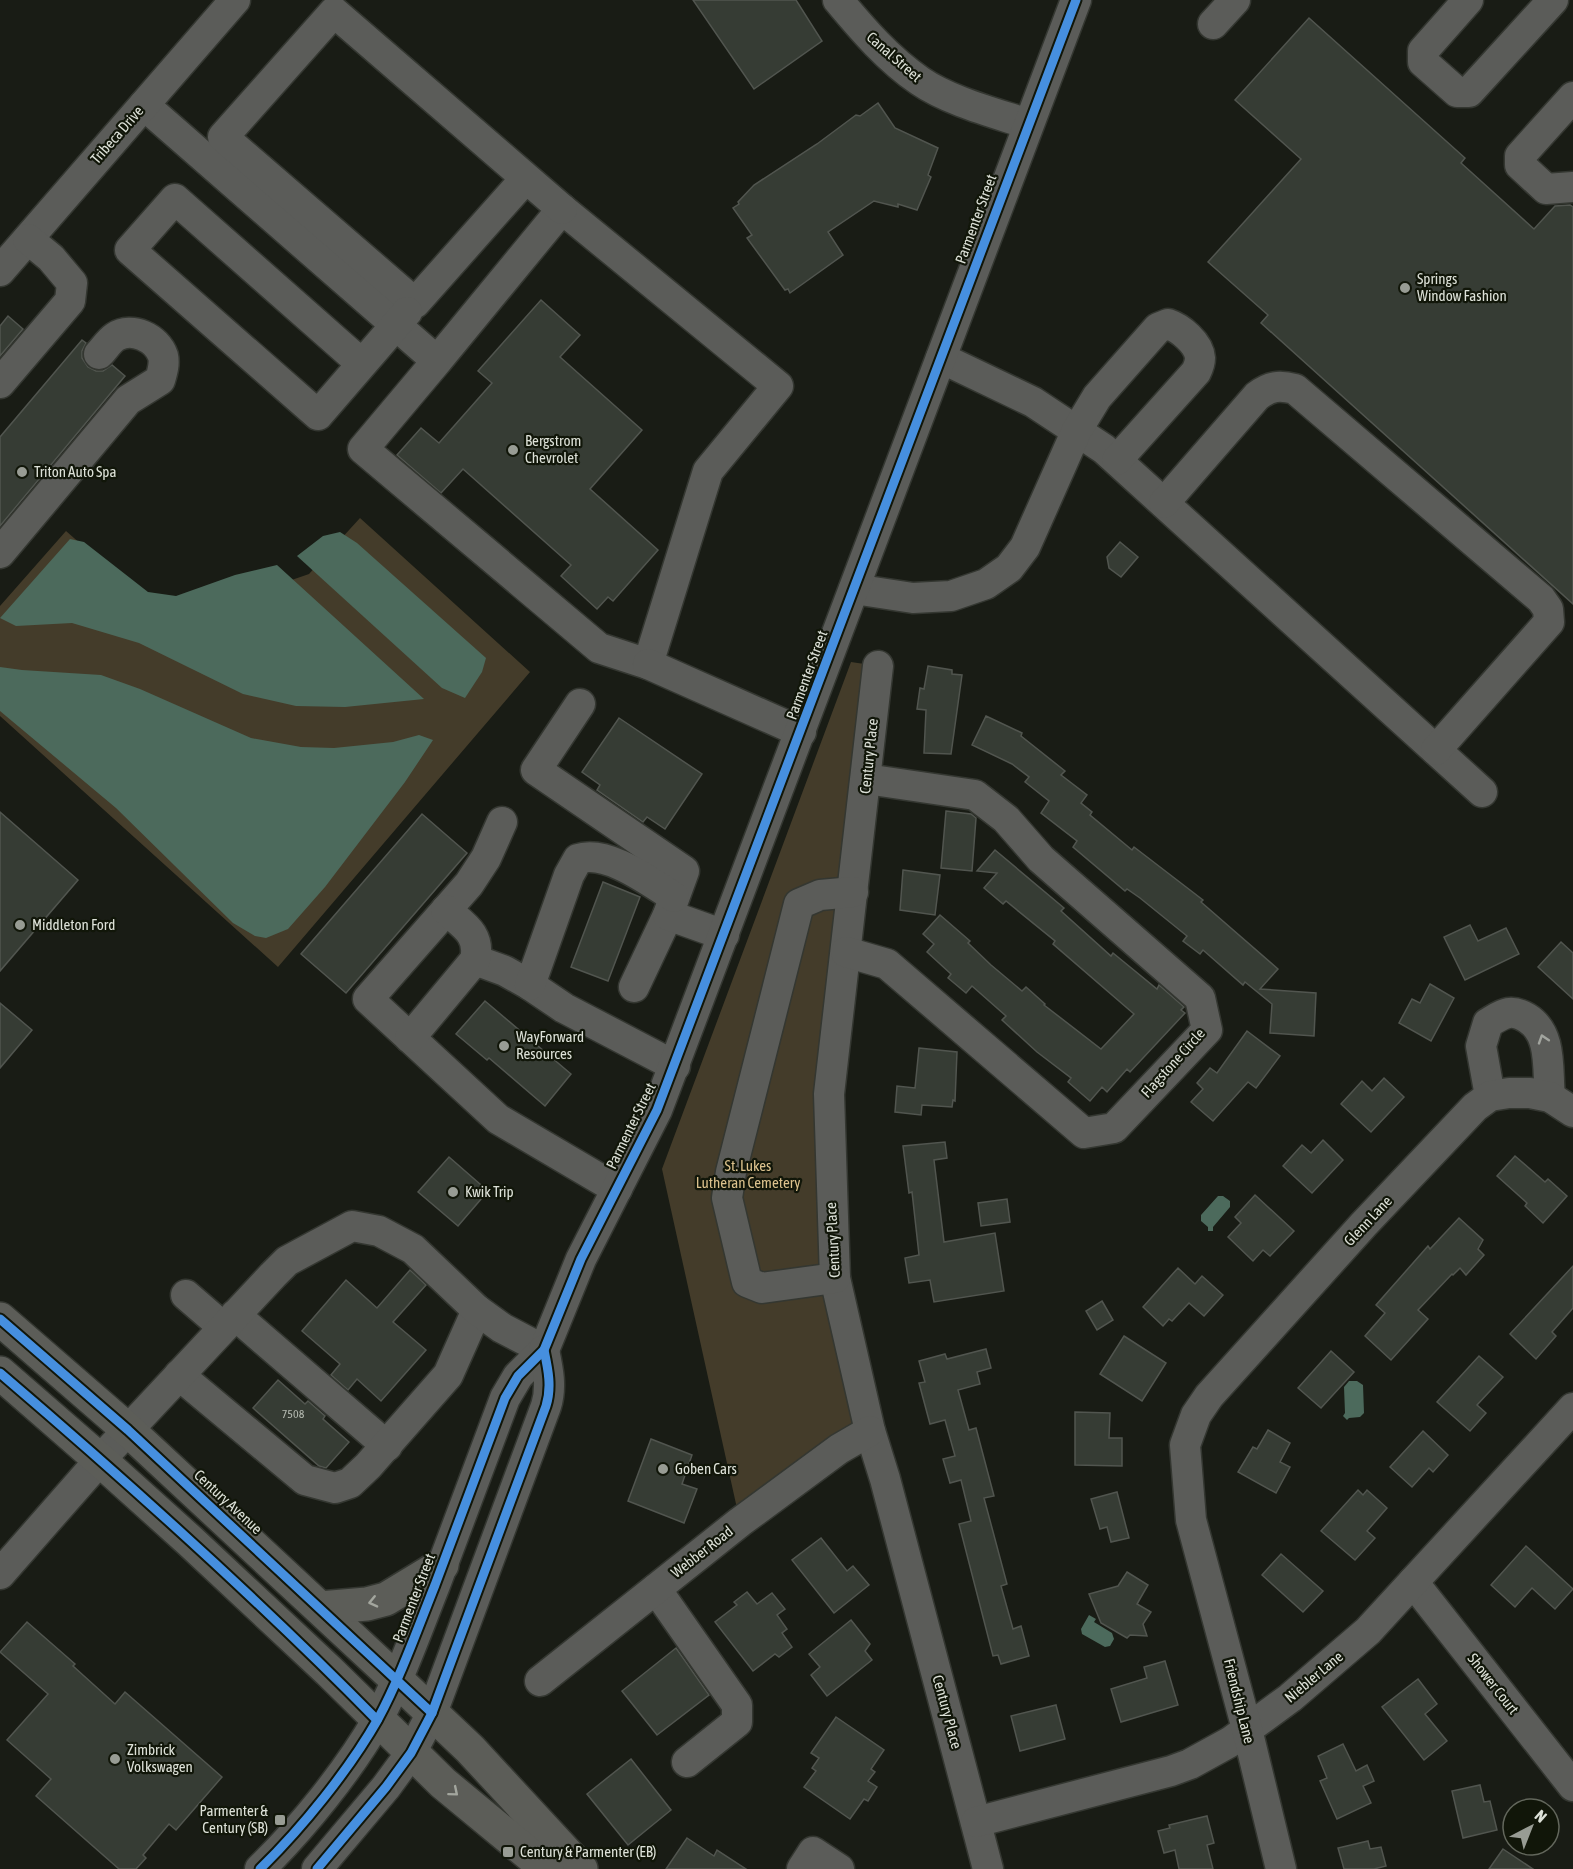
<svg xmlns="http://www.w3.org/2000/svg" width="1573" height="1869" font-family="'Asap Condensed',sans-serif">
<style>
.green{fill:#443c2a}
.water{fill:#4c6a5c}
.building{fill:#363c34;stroke:#51554f;stroke-width:1.5}
.lines{fill:none;stroke-linecap:round;stroke-linejoin:round}
.minor-casing{stroke:#343731;stroke-width:33}
.major-casing{stroke:#343731;stroke-width:36}
.minor{stroke:#5b5c59;stroke-width:30}
.major{stroke:#5c5d58;stroke-width:33}
.cycleway-casing{stroke:#111609;stroke-width:13}
.cycleway{stroke:#468fdf;stroke-width:9}
.oneway{stroke:#a2a59f}
.oneway2{stroke:#a3a69e}
.poi-dot{fill:#989c94;stroke:#111609;stroke-width:2}
.labels{text-anchor:middle;stroke-width:4.5;stroke-linejoin:round;paint-order:stroke}
.number-label{font-size:12px;fill:#b3b8af}
.street-label{font-size:15px;fill:#dde1d8;stroke:#111609}
.poi-label{font-size:15px;fill:#dde1d8;stroke:#111609;text-anchor:start}
.park-label{font-size:15px;fill:#dcc28d;stroke:#111609}
</style>
<rect width="100%" height="100%" fill="#191c15"/>
<g class="green">
<polygon points="360,518 530,672 278,967 0,716 0,606 66,531 170,622 309,574"/>
<polygon points="851,662 878,666 830,1188 870,1431 740,1522 662,1169"/>
</g>
<g class="water">
<polygon points="340,532 357,543 486,658 482,672 465,698 442,688 297,556 323,536"/>
<polygon points="70,539 84,542 148,592 176,596 235,575 277,565 424,699 345,707 296,706 243,694 139,643 72,623 16,626 0,618"/>
<polygon points="0,667 22,670 101,675 140,689 251,738 301,747 334,748 393,742 419,735 433,740 405,782 325,887 288,929 266,938 255,936 233,923 116,808 0,711"/>
<polygon points="1218,1196 1223,1196 1230,1201 1230,1207 1213,1227 1213,1231 1208,1231 1208,1227 1201,1221 1201,1215"/>
<polygon points="1349,1381 1357,1381 1363,1385 1364,1413 1360,1417 1349,1418 1347,1420 1343,1416 1345,1413 1344,1387"/>
<polygon points="1089,1615 1096,1619 1094,1622 1112,1633 1114,1639 1110,1646 1105,1647 1082,1634 1081,1629"/>
</g>
<g class="building">
<polygon points="693,0 796,0 822,41 754,89"/>
<polygon points="1309,18 1465,158 1461,163 1534,229 1555,206 1570,205 1573,207 1573,604 1261,323 1268,315 1208,262 1301,159 1235,100"/>
<polygon points="878,103 895,128 938,148 928,175 931,177 917,210 898,204 898,207 874,201 828,232 843,255 790,293 788,289 785,290 747,238 752,235 733,208 739,204 738,202 754,185 817,144 856,115 860,116"/>
<polygon points="541,300 580,335 560,357 642,430 590,489 658,550 613,601 608,597 597,609 561,576 571,565 463,469 441,493 397,455 421,428 439,443 492,383 478,371"/>
<polygon points="8,316 23,329 0,356 0,326"/>
<polygon points="82,340 86,343 82,351 82,358 88,367 96,371 103,371 112,365 125,376 0,526 0,437"/>
<polygon points="1120,542 1138,557 1121,577 1109,568 1107,557"/>
<polygon points="928,666 952,670 952,674 962,675 951,754 924,753 926,710 917,709 920,688 924,689"/>
<polygon points="986,716 1022,733 1021,736 1065,771 1061,775 1087,795 1081,803 1092,812 1090,815 1132,850 1134,847 1203,900 1201,902 1278,969 1260,989 1316,993 1314,1036 1270,1033 1272,1004 1245,982 1243,985 1203,950 1200,954 1183,941 1187,936 1140,898 1127,889 1125,891 1073,847 1077,841 1041,813 1049,801 1025,782 1029,777 1012,764 972,745"/>
<polygon points="619,718 702,774 665,829 647,817 643,822 597,790 600,785 582,772"/>
<polygon points="946,811 971,814 976,818 972,871 941,868"/>
<polygon points="0,812 78,880 0,971"/>
<polygon points="422,814 467,853 346,993 301,954"/>
<polygon points="995,850 1064,908 1061,911 1111,956 1113,953 1157,989 1159,985 1184,1007 1181,1010 1185,1013 1130,1072 1127,1069 1107,1092 1102,1087 1090,1101 1068,1082 1071,1078 1037,1052 1002,1020 1006,1016 972,986 966,993 948,978 951,974 927,952 934,944 923,934 940,915 970,941 968,943 991,965 1022,991 1026,987 1045,1004 1044,1005 1101,1049 1134,1014 1053,944 1055,941 1006,901 1003,904 984,888 997,873 977,871"/>
<polygon points="903,870 940,875 935,915 900,910"/>
<polygon points="603,882 640,897 608,981 571,967"/>
<polygon points="1470,925 1478,941 1506,928 1519,954 1465,980 1444,937"/>
<polygon points="1561,942 1573,953 1573,999 1538,967"/>
<polygon points="1430,984 1454,998 1431,1041 1399,1023 1412,999 1420,1003"/>
<polygon points="485,1001 571,1074 545,1106 489,1058 487,1060 456,1034"/>
<polygon points="0,1003 32,1030 0,1068"/>
<polygon points="1247,1031 1280,1056 1256,1088 1248,1082 1213,1121 1191,1102 1203,1089 1197,1083 1210,1068 1217,1073"/>
<polygon points="919,1048 957,1052 955,1101 953,1100 952,1107 922,1105 921,1115 895,1112 897,1086 915,1088"/>
<polygon points="1384,1078 1404,1097 1371,1132 1341,1104 1362,1081 1372,1091"/>
<polygon points="1323,1140 1343,1160 1312,1193 1283,1166 1302,1145 1311,1153"/>
<polygon points="945,1142 947,1158 934,1160 944,1242 995,1233 1004,1291 934,1302 930,1280 909,1283 905,1258 919,1255 912,1192 909,1193 903,1146"/>
<polygon points="1515,1156 1545,1182 1548,1179 1567,1196 1543,1223 1525,1206 1527,1203 1497,1176"/>
<polygon points="449,1157 488,1191 458,1226 418,1192"/>
<polygon points="1255,1195 1294,1231 1270,1256 1263,1250 1253,1261 1228,1237 1241,1223 1235,1217"/>
<polygon points="1007,1199 1010,1222 981,1226 978,1203"/>
<polygon points="1459,1218 1483,1240 1478,1249 1484,1255 1466,1275 1460,1268 1453,1275 1452,1274 1418,1310 1428,1319 1391,1360 1365,1336 1385,1313 1376,1305 1428,1246 1430,1249"/>
<polygon points="1573,1266 1573,1308 1552,1332 1556,1336 1536,1359 1510,1334"/>
<polygon points="1178,1268 1195,1284 1202,1276 1223,1295 1204,1316 1189,1303 1172,1321 1169,1319 1163,1326 1143,1307"/>
<polygon points="410,1270 426,1285 393,1322 426,1350 381,1401 357,1379 348,1390 331,1375 340,1364 302,1331 346,1280 377,1308"/>
<polygon points="1102,1301 1113,1320 1097,1330 1086,1311"/>
<polygon points="1124,1336 1166,1363 1142,1401 1100,1374"/>
<polygon points="986,1349 991,1368 977,1372 980,1384 958,1390 969,1430 976,1428 994,1496 984,1498 1007,1584 1001,1586 1013,1629 1021,1626 1029,1656 1001,1664 998,1655 993,1656 959,1524 971,1521 961,1480 950,1483 943,1459 955,1456 945,1420 930,1424 919,1383 925,1382 919,1361 945,1354 947,1359"/>
<polygon points="1331,1351 1354,1372 1321,1408 1298,1388"/>
<polygon points="1479,1356 1503,1377 1477,1405 1486,1413 1470,1431 1437,1402"/>
<polygon points="278,1380 305,1404 308,1401 325,1416 323,1419 349,1442 326,1468 319,1466 253,1408"/>
<polygon points="1075,1412 1110,1413 1109,1438 1122,1438 1122,1466 1075,1465"/>
<polygon points="1268,1430 1290,1443 1280,1462 1290,1467 1276,1493 1238,1472 1253,1447 1257,1449"/>
<polygon points="1423,1431 1448,1455 1433,1472 1429,1468 1412,1487 1390,1467"/>
<polygon points="651,1439 692,1455 682,1484 697,1489 684,1523 628,1501"/>
<polygon points="1358,1490 1363,1495 1367,1490 1387,1508 1367,1531 1375,1538 1355,1560 1321,1531"/>
<polygon points="1117,1492 1129,1538 1111,1542 1107,1527 1100,1529 1091,1499"/>
<polygon points="821,1538 847,1571 853,1566 869,1585 834,1613 792,1560"/>
<polygon points="1526,1546 1573,1589 1555,1609 1532,1588 1515,1607 1491,1585"/>
<polygon points="1281,1554 1323,1591 1303,1612 1262,1575"/>
<polygon points="1127,1572 1148,1585 1137,1604 1151,1612 1143,1624 1147,1636 1130,1635 1127,1638 1101,1623 1089,1594 1118,1586"/>
<polygon points="747,1592 757,1604 772,1593 785,1609 777,1615 787,1629 782,1633 792,1647 779,1657 775,1654 753,1671 715,1622 737,1605 734,1602"/>
<polygon points="851,1620 870,1644 865,1651 872,1660 827,1696 811,1675 820,1667 809,1654"/>
<polygon points="27,1622 75,1664 73,1666 115,1704 125,1692 222,1777 176,1830 169,1824 143,1855 146,1858 136,1869 119,1869 36,1796 51,1779 7,1740 48,1694 0,1652"/>
<polygon points="676,1648 709,1695 657,1735 622,1691"/>
<polygon points="1165,1661 1178,1705 1121,1722 1111,1689 1147,1678 1144,1667"/>
<polygon points="1418,1679 1437,1704 1425,1714 1447,1741 1424,1760 1382,1707"/>
<polygon points="1056,1705 1065,1739 1020,1751 1011,1716"/>
<polygon points="836,1717 884,1750 871,1769 875,1772 868,1781 877,1787 868,1801 864,1799 850,1819 804,1787 816,1771 812,1768 819,1758 811,1753"/>
<polygon points="1343,1744 1356,1771 1367,1765 1374,1781 1363,1786 1371,1803 1337,1819 1320,1781 1327,1778 1318,1756"/>
<polygon points="631,1759 671,1810 628,1845 587,1794"/>
<polygon points="1480,1785 1484,1802 1490,1801 1497,1830 1463,1838 1452,1791"/>
<polygon points="1207,1816 1214,1843 1207,1845 1213,1869 1179,1869 1175,1850 1164,1853 1158,1831 1170,1828 1169,1825"/>
<polygon points="687,1838 714,1856 717,1850 746,1869 666,1869"/>
<polygon points="1368,1841 1370,1849 1381,1847 1386,1866 1374,1869 1344,1869 1338,1848"/>
<polygon points="1503,1849 1533,1869 1489,1869"/>
</g>
<g class="lines">
<g class="minor-casing">
<g id="minor">
<path d="M 838,0 C 863,30 888,59 920,81 C 949,101 995,113 1028,124"/>
<polyline points="1468,0 1423,51 1423,62 1457,92 1469,92 1553,0"/>
<polyline points="1213,24 1235,0"/>
<polyline points="1573,97 1520,156 1520,165 1546,189 1573,187"/>
<polyline points="144,105 437,361 363,449 599,648 648,664 708,471 778,386 562,209 437,361"/>
<polyline points="526,178 415,303 223,137 334,12 562,209"/>
<polyline points="0,271 235,0"/>
<polyline points="941,358 1033,402 1104,449 1482,792"/>
<polyline points="362,364 175,199 130,250 318,415 407,312"/>
<polyline points="0,383 70,301 72,283 51,258 28,239"/>
<path d="M 1164,503 L 1257,396 C 1270,386 1279,385 1295,389 L 1541,599 L 1548,609 L 1549,622 L 1436,750"/>
<path d="M 0,553 L 128,400 L 160,380 C 162,373 165,364 163,356 C 157,338 132,326 115,337 C 109,341 104,349 99,354"/>
<path d="M 854,589 L 913,598 L 951,596 L 986,584 L 1009,568 L 1025,547 L 1077,430 L 1097,397 L 1158,328 L 1168,324 C 1180,328 1199,343 1200,358 C 1200,362 1198,368 1196,372 L 1117,460"/>
<polyline points="648,664 801,732"/>
<polyline points="878,666 829,1094 835,1278 870,1431 885,1479 988,1869"/>
<polyline points="580,704 536,770 684,871 668,915 634,987"/>
<polyline points="502,822 486,858 469,884 368,999 498,1119 617,1189"/>
<polyline points="668,915 724,935"/>
<polyline points="846,952 887,964 1084,1133 1114,1128 1207,1030 1200,998 1041,859 1006,819 975,795 866,779"/>
<polyline points="475,960 505,971 530,985 564,1008 675,1066"/>
<path d="M 530,985 L 569,875 L 578,859 C 607,849 650,882 674,897"/>
<path d="M 410,1038 L 475,960 C 481,934 463,925 446,910"/>
<path d="M 1490,1096 L 1481,1046 L 1488,1023 C 1503,1014 1510,1008 1527,1018 C 1553,1034 1547,1070 1550,1097"/>
<polyline points="835,1278 762,1288 747,1282 727,1198 731,1172 799,904 820,895 853,892"/>
<polyline points="186,1295 223,1327"/>
<polyline points="235,1315 387,1446"/>
<polyline points="179,1375 305,1480 335,1488 350,1483 368,1466 448,1375 477,1310"/>
<polyline points="0,1574 100,1460 273,1275 287,1261 352,1226 379,1231 413,1249 477,1310 502,1328 544,1350"/>
<polyline points="1413,1582 1573,1786"/>
<polyline points="656,1589 737,1705 737,1722 687,1762"/>
<polyline points="540,1681 740,1522 839,1449 870,1431"/>
<polyline points="976,1822 1171,1771 1190,1764 1230,1742 1290,1698 1368,1631 1573,1408"/>
<path d="M 260,1869 C 302,1828 349,1770 378,1719 C 401,1676 417,1630 435,1585 C 458,1523 482,1460 505,1398 L 518,1376 L 544,1350 L 581,1259 L 657,1110 L 1076,0"/>
<path d="M 317,1869 L 386,1787 L 411,1753 L 432,1713 L 546,1406 C 552,1387 548,1369 544,1350"/>
<polyline points="802,1869 813,1852 839,1869"/>
<polyline points="1281,1869 1247,1729 1191,1520 1185,1445 1196,1415 1209,1396 1364,1224 1475,1107 1490,1096 1509,1093 1530,1093 1550,1097 1573,1112"/>
</g>
</g>
<g class="major-casing">
<g id="major">
<polyline points="0,1319 128,1430 397,1680 470,1749 581,1869"/>
<polyline points="0,1373 100,1460 190,1541 329,1671 443,1783 547,1869"/>
<polyline points="320,1608 367,1604 386,1599 442,1565"/>
</g>
</g>
<use href="#minor" class="minor"/>
<use href="#major" class="major"/>
<g class="cycleway-casing">
<g id="cycleway">
<polyline points="0,1319 128,1430 432,1713"/>
<path d="M 0,1373 C 130,1484 257,1598 377,1720"/>
<path d="M 260,1869 C 302,1828 349,1770 378,1719 C 401,1676 417,1630 435,1585 C 458,1523 482,1460 505,1398 L 518,1376 L 544,1350 L 581,1259 L 657,1110 L 1076,0"/>
<path d="M 317,1869 L 386,1787 L 411,1753 L 432,1713 L 546,1406 C 552,1387 548,1369 544,1350"/>
</g>
</g>
<use href="#cycleway" class="cycleway"/>
</g>
<defs><path id="oneway-chevron" d="M-2-3.5L2.5 0L-2 3.5" fill="none" stroke-width="1.6" stroke-linecap="round" stroke-linejoin="round" transform="scale(1.5)"/></defs>
<use class="oneway" href="#oneway-chevron" transform="translate(1543 1039) rotate(-108)"/>
<g class="oneway2">
<use href="#oneway-chevron" transform="translate(373 1602) rotate(167)"/>
<use href="#oneway-chevron" transform="translate(454 1792) rotate(40)"/>
</g>
<g class="poi-dot">
<circle cx="1405" cy="288" r="6"/>
<circle cx="513" cy="450" r="6"/>
<circle cx="22" cy="472" r="6"/>
<circle cx="20" cy="925" r="6"/>
<circle cx="504" cy="1046" r="6"/>
<circle cx="453" cy="1192" r="6"/>
<circle cx="663" cy="1469" r="6"/>
<circle cx="115" cy="1759" r="6"/>
<rect x="274" y="1814" width="12" height="12" rx="3"/>
<rect x="502" y="1846" width="12" height="12" rx="3"/>
</g>
<g class="labels">
<g class="number-label">
<text x="293" y="1418">7508</text>
</g>
<g class="street-label">
<text transform="translate(894 57) rotate(41)" y="5">Canal Street</text>
<text transform="translate(117 135) rotate(-49)" y="5">Tribeca Drive</text>
<text transform="translate(976 219) rotate(-70)" y="5">Parmenter Street</text>
<text transform="translate(807 675) rotate(-70)" y="5">Parmenter Street</text>
<text transform="translate(869 756) rotate(-84)" y="5">Century Place</text>
<text transform="translate(1173 1063) rotate(-48)" y="5">Flagstone Circle</text>
<text transform="translate(631 1126) rotate(-64)" y="5">Parmenter Street</text>
<text transform="translate(1368 1221) rotate(-47)" y="5">Glenn Lane</text>
<text transform="translate(833 1240) rotate(-93)" y="5">Century Place</text>
<text transform="translate(228 1502) rotate(43)" y="5">Century Avenue</text>
<text transform="translate(702 1552) rotate(-38)" y="5">Webber Road</text>
<text transform="translate(414 1598) rotate(-69)" y="5">Parmenter Street</text>
<text transform="translate(1314 1677) rotate(-40)" y="5">Niebler Lane</text>
<text transform="translate(1493 1684) rotate(52)" y="5">Shower Court</text>
<text transform="translate(1239 1701) rotate(76)" y="5">Friendship Lane</text>
<text transform="translate(947 1712) rotate(75)" y="5">Century Place</text>
</g>
<g class="poi-label">
<text x="1417" y="284">Springs<tspan x="1417" dy="17">Window Fashion</tspan></text>
<text x="525" y="446">Bergstrom<tspan x="525" dy="17">Chevrolet</tspan></text>
<text x="34" y="477">Triton Auto Spa</text>
<text x="32" y="930">Middleton Ford</text>
<text x="516" y="1042">WayForward<tspan x="516" dy="17">Resources</tspan></text>
<text x="465" y="1197">Kwik Trip</text>
<text x="675" y="1474">Goben Cars</text>
<text x="127" y="1755">Zimbrick<tspan x="127" dy="17">Volkswagen</tspan></text>
<text x="268" y="1816" text-anchor="end">Parmenter &amp;<tspan x="268" dy="17">Century (SB)</tspan></text>
<text x="520" y="1857">Century &amp; Parmenter (EB)</text>
</g>
<g class="park-label">
<text x="748" y="1171">St. Lukes<tspan x="748" dy="17">Lutheran Cemetery</tspan></text>
</g>
</g>
<g transform="translate(1531 1827) rotate(42)"><circle r="28" fill="#111609" stroke="#63675c" stroke-width="1.5"/>
<path d="M0-4.5L10 22L0 15L-10 22Z" fill="#989c94"/>
<text y="-9" font-size="16" font-weight="bold" text-anchor="middle" fill="#dde1d8">N</text>
</g>
</svg>
